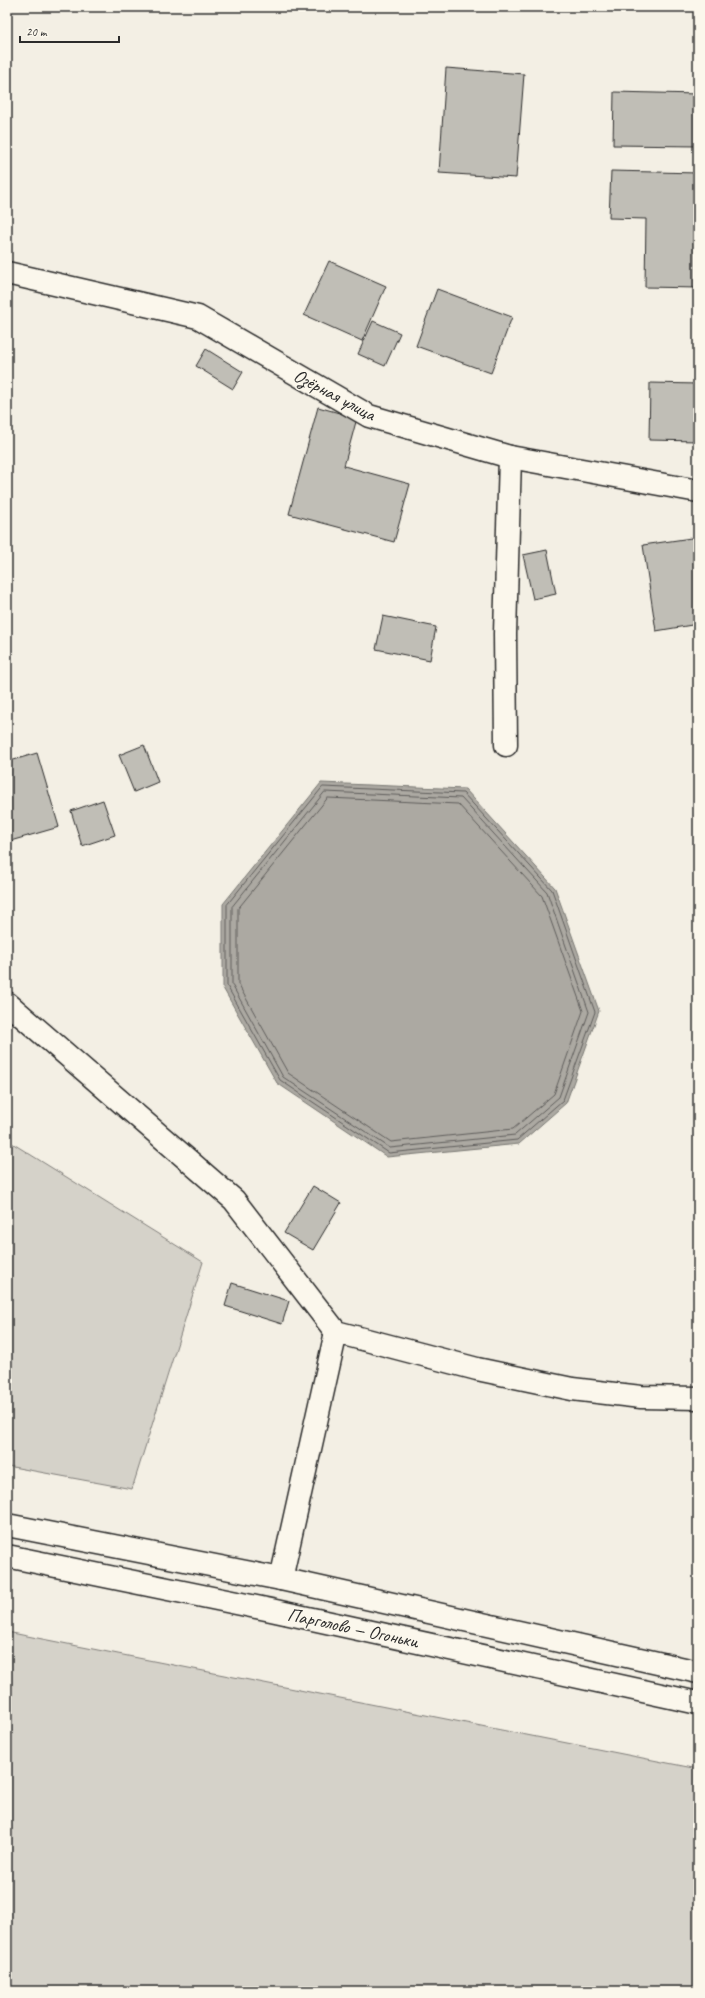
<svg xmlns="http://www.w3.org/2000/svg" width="705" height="1998" font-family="Caveat,sans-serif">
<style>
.green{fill:#d5d2c9;stroke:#807e7a}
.water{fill:#aca9a2;stroke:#787772}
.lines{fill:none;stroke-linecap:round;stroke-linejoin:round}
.shore{stroke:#5f5d5b;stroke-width:1}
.building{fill:#c0beb6;stroke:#2b2b2b}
.minor-casing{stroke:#2b2b2b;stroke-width:25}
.primary-casing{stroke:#2b2b2b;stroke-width:25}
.minor{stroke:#fbf7ec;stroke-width:22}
.primary{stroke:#fbf7ec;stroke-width:22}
.labels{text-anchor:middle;stroke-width:3;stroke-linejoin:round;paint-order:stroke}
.street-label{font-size:19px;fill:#2b2b2b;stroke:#fbf7ec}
</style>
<rect width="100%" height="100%" fill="#f3efe4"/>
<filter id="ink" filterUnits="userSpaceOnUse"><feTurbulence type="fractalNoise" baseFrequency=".025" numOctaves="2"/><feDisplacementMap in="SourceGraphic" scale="8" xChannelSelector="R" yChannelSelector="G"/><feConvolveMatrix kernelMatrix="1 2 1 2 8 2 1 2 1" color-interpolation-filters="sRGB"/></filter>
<g filter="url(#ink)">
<g class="green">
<polygon points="7,1140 203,1262 132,1489 7,1466"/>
<polygon points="7,1632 698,1769 698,1991 7,1991"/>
</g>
<polygon class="water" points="321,783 465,789 555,888 599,1011 566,1103 519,1144 387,1157 277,1083 223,988 223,904"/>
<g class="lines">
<g class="shore">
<polygon points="323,787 463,793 552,890 595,1012 563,1100 517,1140 389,1153 280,1080 227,986 227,905"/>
<polygon points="325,792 461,798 547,892 589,1012 559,1097 515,1135 390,1148 283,1077 232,985 232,907"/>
<polygon points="328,798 458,804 542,896 583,1011 554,1094 513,1129 391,1142 288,1073 238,984 238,909"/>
</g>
</g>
<g class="building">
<polygon points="446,68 524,74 516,178 439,173"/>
<polygon points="614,92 698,94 698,146 613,145"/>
<polygon points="611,171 698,173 698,288 645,287 646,219 609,218"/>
<polygon points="329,261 386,286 362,341 304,315"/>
<polygon points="437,289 512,317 491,373 416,346"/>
<polygon points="373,321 400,333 385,366 358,354"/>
<polygon points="206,349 243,372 233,389 196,366"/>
<polygon points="650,383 698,384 698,441 649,440"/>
<polygon points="318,407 357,418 344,466 410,484 394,542 289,514"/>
<polygon points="698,537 698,624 656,631 643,545"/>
<polygon points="547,550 556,594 533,599 523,555"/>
<polygon points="383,616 436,627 430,660 376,649"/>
<polygon points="144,745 158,782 134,792 119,755"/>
<polygon points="37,753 59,827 7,842 7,762"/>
<polygon points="103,800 115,835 82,846 71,811"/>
<polygon points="313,1186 341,1203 313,1250 284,1233"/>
<polygon points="232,1283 289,1301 282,1324 225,1306"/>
</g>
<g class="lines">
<g class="minor-casing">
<g id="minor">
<polyline points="7,273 198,317 369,416 510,457 698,491"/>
<polyline points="506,745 505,634 510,457"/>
<polyline points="7,1003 234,1200 336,1332 477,1369 572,1389 641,1397 698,1398"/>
<polyline points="281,1579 336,1332"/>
</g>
</g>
<g class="primary-casing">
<g id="primary">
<polyline points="7,1525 281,1579 698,1672"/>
<polyline points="7,1556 271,1610 698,1703"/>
</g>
</g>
<use href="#minor" class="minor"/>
<use href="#primary" class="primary"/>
</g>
</g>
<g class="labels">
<g class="street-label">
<text transform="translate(335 394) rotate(28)" y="7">Озёрная улица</text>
<text transform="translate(353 1627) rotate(12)" y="7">Парголово — Огоньки</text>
</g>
</g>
<rect width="705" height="1998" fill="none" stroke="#fbf7ec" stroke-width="24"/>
<rect x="12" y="12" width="681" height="1974" fill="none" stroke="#2b2b2b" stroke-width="1.5" filter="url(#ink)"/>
<path d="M20 36v6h99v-6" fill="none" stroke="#2b2b2b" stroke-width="2"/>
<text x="26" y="36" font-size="12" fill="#2b2b2b" stroke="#fbf7ec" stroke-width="3" paint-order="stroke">20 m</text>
</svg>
